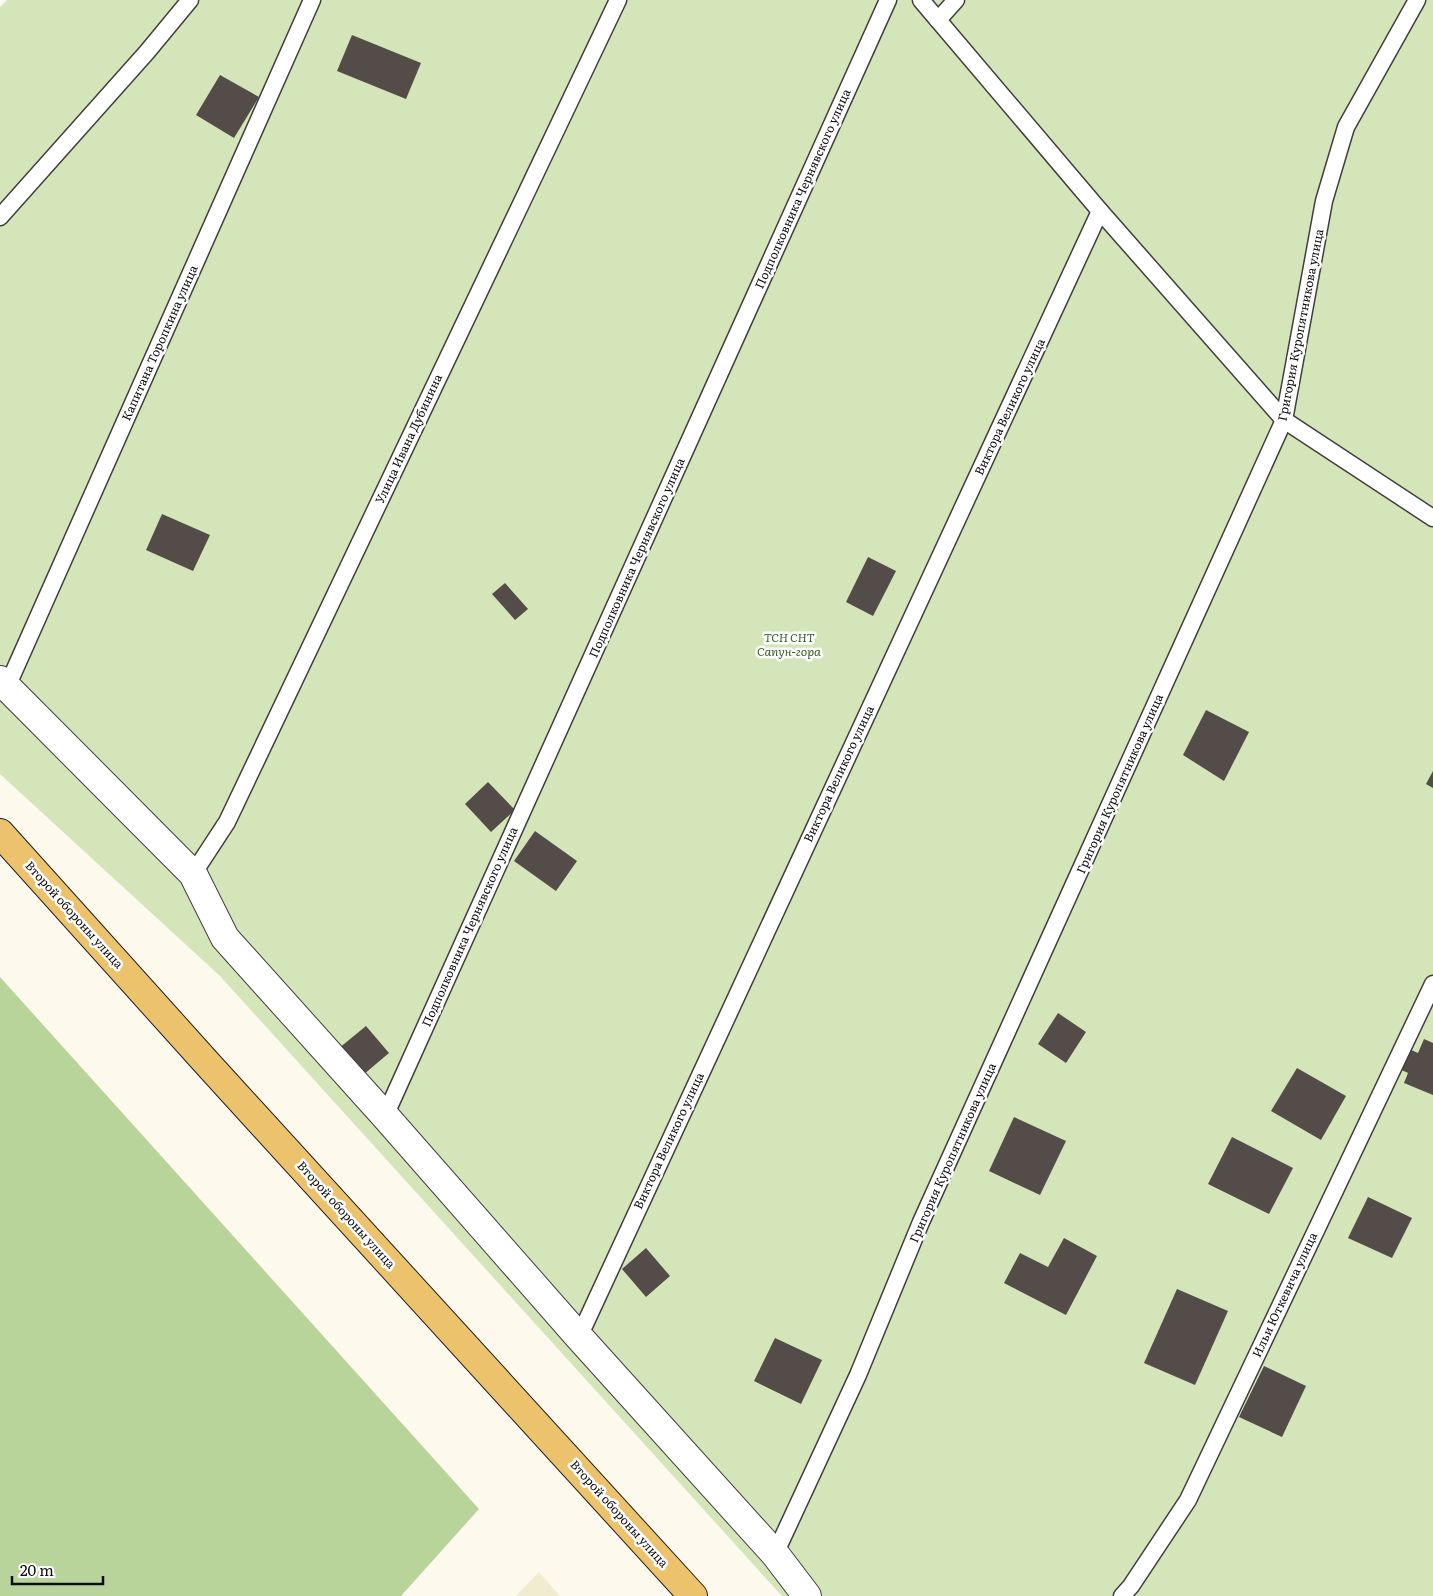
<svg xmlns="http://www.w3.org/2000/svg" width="1433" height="1596" font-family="Literata,serif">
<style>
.farmland{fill:#f1ebcf}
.green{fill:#d4e5b9}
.forest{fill:#b9d49a}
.building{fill:#544c49}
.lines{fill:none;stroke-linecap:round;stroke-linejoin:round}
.service-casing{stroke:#3f3f3f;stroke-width:19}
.minor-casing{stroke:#3f3f3f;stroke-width:30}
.primary-casing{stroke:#1d1d1d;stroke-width:30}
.service{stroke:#fff;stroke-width:16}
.minor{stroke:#fff;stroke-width:28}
.primary{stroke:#edc26d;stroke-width:28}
.labels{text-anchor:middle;stroke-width:5;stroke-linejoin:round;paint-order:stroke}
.street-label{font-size:12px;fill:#0c0c0c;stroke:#fff}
.park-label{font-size:12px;font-style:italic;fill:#345e22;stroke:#fff}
</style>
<rect width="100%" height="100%" fill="#fdf9ed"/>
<polygon class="farmland" points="539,1572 560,1596 516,1596"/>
<polygon class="green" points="7,0 1433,0 1433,1596 782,1596 220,976 0,774 0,7"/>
<polygon class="forest" points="0,977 479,1509 401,1596 0,1596"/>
<g class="building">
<polygon points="352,35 421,63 406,99 337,71"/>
<polygon points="220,75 259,97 234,138 196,115"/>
<polygon points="162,514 210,535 193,571 146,550"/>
<polygon points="868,557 896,571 873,616 846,602"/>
<polygon points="505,583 528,609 515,620 492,594"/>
<polygon points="1206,710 1249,732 1224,781 1183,755"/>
<polygon points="1433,771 1433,788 1426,784"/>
<polygon points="488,782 515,810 491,832 465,804"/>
<polygon points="535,831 577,861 556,891 514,861"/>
<polygon points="1058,1013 1086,1032 1066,1063 1038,1044"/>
<polygon points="366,1026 389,1053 357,1080 333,1053"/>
<polygon points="1424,1039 1433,1043 1433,1095 1404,1083 1408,1073 1393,1066 1402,1046 1418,1053"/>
<polygon points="1297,1068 1346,1096 1321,1140 1271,1111"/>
<polygon points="1014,1117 1066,1141 1040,1195 989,1171"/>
<polygon points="1232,1137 1293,1168 1269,1214 1208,1184"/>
<polygon points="1368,1197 1412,1218 1392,1258 1348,1238"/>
<polygon points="1064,1238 1097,1256 1066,1315 1004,1283 1020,1253 1048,1267"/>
<polygon points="646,1248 670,1276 646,1297 622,1269"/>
<polygon points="1177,1289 1228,1311 1195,1385 1144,1363"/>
<polygon points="775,1338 822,1360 801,1404 754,1381"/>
<polygon points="1264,1366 1306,1386 1282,1437 1239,1417"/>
</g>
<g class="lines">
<g class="service-casing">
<g id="service">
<polyline points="921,0 1100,211 1284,420 1433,518"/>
<polyline points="938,20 956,0"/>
<polyline points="0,217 147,52 190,0"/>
<polyline points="7,687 312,0"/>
<polyline points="193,874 227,822 618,0"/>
<polyline points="385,1116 888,0"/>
<polyline points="579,1337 1100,211"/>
<polyline points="775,1554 858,1375 921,1222 1284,420 1324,201 1346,127 1417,0"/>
<polyline points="1122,1596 1131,1586 1188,1500 1433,984"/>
</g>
</g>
<g class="minor-casing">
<polyline id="minor" points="0,680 193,874 225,938 385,1116 579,1337 775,1554 807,1596"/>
</g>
<g class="primary-casing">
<polyline id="primary" points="0,833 205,1061 693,1596"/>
</g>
<use href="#service" class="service"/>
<use href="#minor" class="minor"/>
<use href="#primary" class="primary"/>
</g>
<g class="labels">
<g class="street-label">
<text transform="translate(803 189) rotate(-66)" y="4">Подполковника Чернявского улица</text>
<text transform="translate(1301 325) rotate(-79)" y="4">Григория Куропятникова улица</text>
<text transform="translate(160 343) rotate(-66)" y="4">Капитана Торопкина улица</text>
<text transform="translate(1010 407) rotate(-65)" y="4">Виктора Великого улица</text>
<text transform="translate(409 439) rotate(-65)" y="4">Улица Ивана Дубинина</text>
<text transform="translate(637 558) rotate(-66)" y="4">Подполковника Чернявского улица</text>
<text transform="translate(839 774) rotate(-65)" y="4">Виктора Великого улица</text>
<text transform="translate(1120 784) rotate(-66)" y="4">Григория Куропятникова улица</text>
<text transform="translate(74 915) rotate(48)" y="4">Второй обороны улица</text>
<text transform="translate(470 927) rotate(-66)" y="4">Подполковника Чернявского улица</text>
<text transform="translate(669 1141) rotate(-65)" y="4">Виктора Великого улица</text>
<text transform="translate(953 1153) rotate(-66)" y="4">Григория Куропятникова улица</text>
<text transform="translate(346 1215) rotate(48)" y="4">Второй обороны улица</text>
<text transform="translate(1285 1295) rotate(-65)" y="4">Ильи Юткевича улица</text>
<text transform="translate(619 1514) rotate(48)" y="4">Второй обороны улица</text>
</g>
<g class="park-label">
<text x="789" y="642">ТСН СНТ<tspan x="789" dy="14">Сапун-гора</tspan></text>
</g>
</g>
<path d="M12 1576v8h91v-8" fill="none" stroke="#0c0c0c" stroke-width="2.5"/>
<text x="20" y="1576" font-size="15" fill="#0c0c0c" stroke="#ffffff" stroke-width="4" paint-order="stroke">20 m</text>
</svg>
